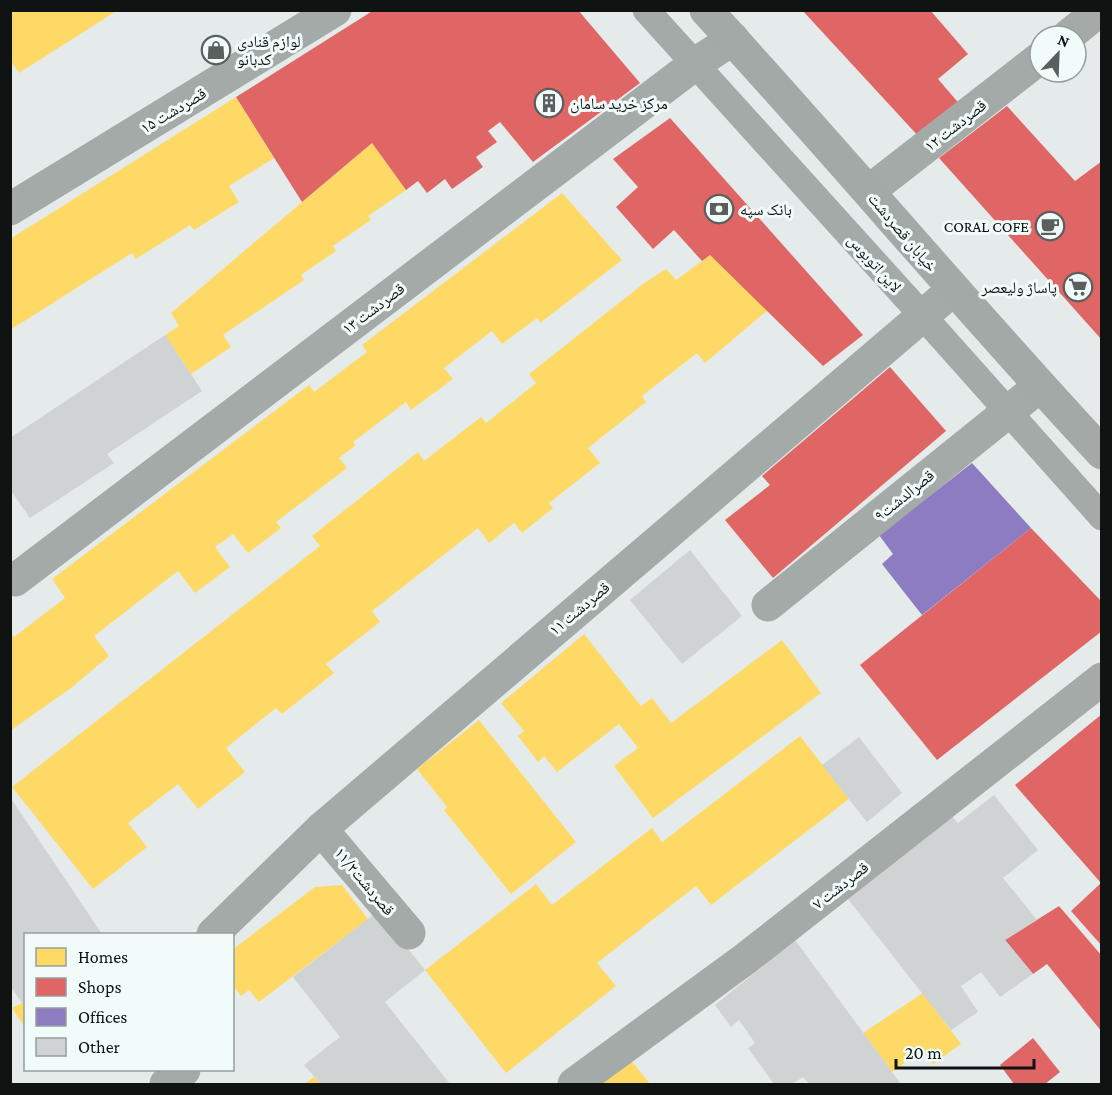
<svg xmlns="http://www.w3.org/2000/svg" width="1112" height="1095" font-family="'Crimson Pro','Noto Naskh Arabic',serif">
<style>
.homes{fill:#ffd966}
.shops{fill:#e06666}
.offices{fill:#8e7cc3}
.building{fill:#cfd3d3}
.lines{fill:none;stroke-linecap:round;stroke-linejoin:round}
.service{stroke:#a4aaa7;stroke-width:27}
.minor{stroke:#a4aaa7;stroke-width:33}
.secondary{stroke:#a3a9a6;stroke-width:33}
.labels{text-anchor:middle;stroke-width:6;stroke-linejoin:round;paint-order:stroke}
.poi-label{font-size:16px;fill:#0f1312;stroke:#f0fbfa;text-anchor:start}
.street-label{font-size:16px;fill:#0f1312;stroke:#f0fbfa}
</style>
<rect width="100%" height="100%" fill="#e5ebea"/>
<g class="homes">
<polygon points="10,10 118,10 19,73 10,60"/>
<polygon points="236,97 274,158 229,186 239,202 194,230 190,225 136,259 132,253 10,330 10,239"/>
<polygon points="372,143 406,190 368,216 371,220 333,246 336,251 301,275 304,280 223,335 231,347 191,374 165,335 179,326 171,313"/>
<polygon points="562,193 622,260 540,323 537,318 502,344 492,331 444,368 453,379 411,410 406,402 353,442 356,445 339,458 347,468 276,522 281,528 248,553 233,534 215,547 230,567 195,593 178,571 94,636 109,656 71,688 10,731 10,632 14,637 65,598 52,579 309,385 314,392 367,352 362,345"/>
<polygon points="710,255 768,310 705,363 697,353 642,396 646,402 588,448 600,463 549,503 553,508 522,533 514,523 489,543 478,528 372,611 380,622 326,664 334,673 282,714 276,708 226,748 245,772 198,809 178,784 128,823 147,847 93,889 12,787 320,546 312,536 418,452 424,461 481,417 486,423 536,383 529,374 643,284 666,269 676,280"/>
<polygon points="584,634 641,706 652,698 671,723 782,640 821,693 653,818 614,766 638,748 619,724 557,772 544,756 538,762 518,736 524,731 501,703"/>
<polygon points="479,720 576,842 511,894 444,810 447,807 417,769"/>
<polygon points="800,736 849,799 711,905 696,886 597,963 616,986 506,1073 425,970 536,884 552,905 652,828 662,842"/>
<polygon points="342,885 368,919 259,1002 249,990 241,996 232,984 232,950 315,887"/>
<polygon points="923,993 961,1044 933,1064 923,1050 892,1072 863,1033"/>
<polygon points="26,1001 26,1029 12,1008"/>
<polygon points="630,1059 650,1084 598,1084"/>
<polygon points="314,1077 321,1084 304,1084"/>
</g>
<g class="shops">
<polygon points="374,10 578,10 640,83 533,162 500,122 488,131 497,142 476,157 483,167 452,189 445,179 427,193 418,181 406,190 372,143 302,202 236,97"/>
<polygon points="802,10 930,10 968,54 938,79 962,107 920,138"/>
<polygon points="1007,106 1075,181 1102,161 1102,340 939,158"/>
<polygon points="670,118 863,335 823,366 710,255 702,261 674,230 653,249 616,207 638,187 613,159"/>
<polygon points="890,367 946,431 773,578 725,520 770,485 762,476"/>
<polygon points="1031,528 1102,602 1102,631 937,760 860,665"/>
<polygon points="1102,714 1102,946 1071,911 1101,883 1015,785"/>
<polygon points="1059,906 1102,956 1102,1032 1047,964 1033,974 1005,940"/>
<polygon points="1033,1038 1060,1072 1045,1084 1014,1084 1000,1065"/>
</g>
<polygon class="offices" points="972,463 1031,528 922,615 882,564 893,554 879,535"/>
<g class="building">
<polygon points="165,335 202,391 107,454 114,463 30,518 10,489 10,438"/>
<polygon points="690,550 742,616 682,664 630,600"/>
<polygon points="859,737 902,793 867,822 822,765"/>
<polygon points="994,795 1038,850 1003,878 1037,920 1005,940 1033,974 1000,997 981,972 961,986 978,1012 951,1030 848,899 952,816 958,823"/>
<polygon points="10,797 102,934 26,934 26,1001 22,1003 10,986"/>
<polygon points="378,911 425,970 385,1002 450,1084 321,1084 304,1065 340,1037 293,977"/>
<polygon points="795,940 901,1084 809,1084 803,1077 792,1084 774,1084 748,1048 755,1043 739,1020 731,1027 715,1005"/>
</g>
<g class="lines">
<polyline class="service" points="646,10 922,315 1102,517"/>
<g class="minor">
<polyline points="1068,36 1100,10"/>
<polyline points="869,191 1040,58"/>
<polyline points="10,209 335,10"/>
<polyline points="15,580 695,64 733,39"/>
<polyline points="768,605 1040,386"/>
<polyline points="321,829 409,933"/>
<polyline points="213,934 321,829 953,290"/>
<polyline points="166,1084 184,1070"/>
<polyline points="574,1084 745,959 1102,679"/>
</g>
<path class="secondary" d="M 706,10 C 840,156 967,308 1102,453"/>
</g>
<defs>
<g id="shop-ring" transform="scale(1.5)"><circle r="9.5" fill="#f0fbfa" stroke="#5a5f5e" stroke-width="1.5"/><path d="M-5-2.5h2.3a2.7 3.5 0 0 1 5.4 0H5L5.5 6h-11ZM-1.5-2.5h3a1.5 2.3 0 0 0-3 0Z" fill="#5a5f5e"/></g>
<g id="building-ring" transform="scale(1.5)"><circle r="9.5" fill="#f0fbfa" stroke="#5a5f5e" stroke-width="1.5"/><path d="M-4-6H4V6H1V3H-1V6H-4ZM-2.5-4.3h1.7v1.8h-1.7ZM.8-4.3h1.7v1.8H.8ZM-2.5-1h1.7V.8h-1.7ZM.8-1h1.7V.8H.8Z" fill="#5a5f5e"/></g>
<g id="bank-ring" transform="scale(1.5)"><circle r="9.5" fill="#f0fbfa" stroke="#5a5f5e" stroke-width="1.5"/><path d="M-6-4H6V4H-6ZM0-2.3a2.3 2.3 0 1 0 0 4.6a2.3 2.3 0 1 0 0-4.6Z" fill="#5a5f5e"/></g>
<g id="cafe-ring" transform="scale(1.5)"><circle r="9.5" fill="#f0fbfa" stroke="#5a5f5e" stroke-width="1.5"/><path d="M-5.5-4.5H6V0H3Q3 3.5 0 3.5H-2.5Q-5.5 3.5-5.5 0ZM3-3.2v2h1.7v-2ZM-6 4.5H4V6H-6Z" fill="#5a5f5e"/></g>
<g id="supermarket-ring" transform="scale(1.5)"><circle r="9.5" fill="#f0fbfa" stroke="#5a5f5e" stroke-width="1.5"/><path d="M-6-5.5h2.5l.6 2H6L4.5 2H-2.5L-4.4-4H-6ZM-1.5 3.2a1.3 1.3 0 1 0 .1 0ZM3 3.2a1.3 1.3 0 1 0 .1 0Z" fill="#5a5f5e"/></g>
</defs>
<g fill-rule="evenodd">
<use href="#shop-ring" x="216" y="50"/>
<use href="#building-ring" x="549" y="103"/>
<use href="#bank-ring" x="719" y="209"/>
<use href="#cafe-ring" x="1050" y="226"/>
<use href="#supermarket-ring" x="1078" y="287"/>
</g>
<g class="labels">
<g class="poi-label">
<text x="237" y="47">لوازم قنادی<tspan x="237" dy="18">کدبانو</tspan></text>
<text x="570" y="109">مرکز خرید سامان</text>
<text x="740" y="215">بانک سپه</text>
<text x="1029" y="232" text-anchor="end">CORAL COFE</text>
<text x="1057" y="293" text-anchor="end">پاساژ ولیعصر</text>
</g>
<g class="street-label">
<text transform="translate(173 110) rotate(-31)" y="6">قصردشت ۱۵</text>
<text transform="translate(955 125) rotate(-38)" y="6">قصردشت ۱۲</text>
<text transform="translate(903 232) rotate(50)" y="6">خیابان قصردشت</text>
<text transform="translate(875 263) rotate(48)" y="6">لاین اتوبوس</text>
<text transform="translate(373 308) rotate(-37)" y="6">قصردشت ۱۳</text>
<text transform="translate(904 495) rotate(-39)" y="6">قصرالدشت۹</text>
<text transform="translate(579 608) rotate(-40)" y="6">قصردشت ۱۱</text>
<text transform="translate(365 881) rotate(50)" y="6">قصردشت۱۱/۲</text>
<text transform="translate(840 885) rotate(-38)" y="6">قصردشت ۷</text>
</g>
</g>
<rect width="1112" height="1095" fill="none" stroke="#0f1312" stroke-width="24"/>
<rect x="24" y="933" width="210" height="138" fill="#f0fbfa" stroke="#969e9d" stroke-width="1.5"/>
<rect x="36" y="948" width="30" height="18" fill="#ffd966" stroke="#969e9d" stroke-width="1.5"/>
<text x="78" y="963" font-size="18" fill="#0f1312">Homes</text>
<rect x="36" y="978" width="30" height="18" fill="#e06666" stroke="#969e9d" stroke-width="1.5"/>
<text x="78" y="993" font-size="18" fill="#0f1312">Shops</text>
<rect x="36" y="1008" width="30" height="18" fill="#8e7cc3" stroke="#969e9d" stroke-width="1.5"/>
<text x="78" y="1023" font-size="18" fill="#0f1312">Offices</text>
<rect x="36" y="1038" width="30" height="18" fill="#cfd3d3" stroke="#969e9d" stroke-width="1.5"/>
<text x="78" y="1053" font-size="18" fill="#0f1312">Other</text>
<g transform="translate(1058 54) rotate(23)"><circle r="28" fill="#f0fbfa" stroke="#969e9d" stroke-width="1.5"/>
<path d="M0-4.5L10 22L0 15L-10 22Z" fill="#5a5f5e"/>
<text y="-9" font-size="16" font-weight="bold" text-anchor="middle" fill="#0f1312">N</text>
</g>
<path d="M896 1059v9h138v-9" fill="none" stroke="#0f1312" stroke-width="3"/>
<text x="905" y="1059" font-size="18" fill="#0f1312" stroke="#f0fbfa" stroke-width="4.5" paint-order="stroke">20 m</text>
</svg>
